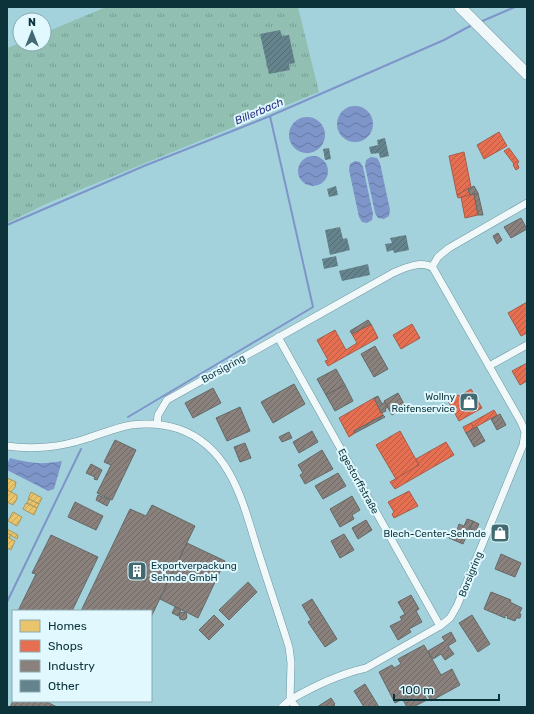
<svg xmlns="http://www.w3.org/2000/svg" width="534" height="714" font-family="Rubik,sans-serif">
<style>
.grass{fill:url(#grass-tufts)}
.water{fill:url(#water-waves)}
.homes{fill:url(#homes-hatch);stroke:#a7985c}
.shops{fill:url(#shops-hatch);stroke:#a55d4a}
.industry{fill:url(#industry-hatch);stroke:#646968}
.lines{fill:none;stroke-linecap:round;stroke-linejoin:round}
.stream{stroke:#7e95c9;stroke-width:2}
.building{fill:url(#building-hatch)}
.minor-casing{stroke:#6e959e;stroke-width:8}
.primary-casing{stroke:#6e959e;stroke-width:12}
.minor{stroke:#f1f8fa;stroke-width:7}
.primary{stroke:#f1f8fa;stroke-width:11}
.labels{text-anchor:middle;stroke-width:4;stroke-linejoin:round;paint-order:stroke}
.street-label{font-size:10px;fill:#0c323a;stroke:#e0f8fe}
.poi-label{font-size:10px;fill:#0c323a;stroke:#e0f8fe;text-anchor:end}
.water-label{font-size:11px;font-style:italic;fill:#2b3082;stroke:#e0f8fe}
</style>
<defs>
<pattern id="grass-tufts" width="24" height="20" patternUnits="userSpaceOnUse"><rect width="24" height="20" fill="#91c0b3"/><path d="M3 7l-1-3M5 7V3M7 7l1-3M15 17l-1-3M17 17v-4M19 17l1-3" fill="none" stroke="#759d93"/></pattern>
<pattern id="water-waves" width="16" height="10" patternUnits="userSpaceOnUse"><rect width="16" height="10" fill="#7e95c9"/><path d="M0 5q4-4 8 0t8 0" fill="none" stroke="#667aa4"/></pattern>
<pattern id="homes-hatch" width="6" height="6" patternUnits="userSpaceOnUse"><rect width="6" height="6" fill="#e9c46a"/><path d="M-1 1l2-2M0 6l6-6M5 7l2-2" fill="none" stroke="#c7a95d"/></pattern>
<pattern id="shops-hatch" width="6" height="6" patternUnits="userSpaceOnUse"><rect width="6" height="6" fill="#e76f51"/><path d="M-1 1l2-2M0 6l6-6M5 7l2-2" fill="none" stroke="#ba5c44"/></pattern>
<pattern id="industry-hatch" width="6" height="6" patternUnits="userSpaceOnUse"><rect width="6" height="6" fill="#8a817c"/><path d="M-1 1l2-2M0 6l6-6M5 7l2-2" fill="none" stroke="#6f6a67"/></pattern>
<pattern id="building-hatch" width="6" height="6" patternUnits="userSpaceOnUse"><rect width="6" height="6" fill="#65838c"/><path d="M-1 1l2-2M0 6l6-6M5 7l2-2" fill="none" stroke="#526c73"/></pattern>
</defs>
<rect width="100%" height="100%" fill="#a3d2dd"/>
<polygon class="grass" points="106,7 298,7 319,92 48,203 7,223 7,48 20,43 20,44 44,44 44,33"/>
<g class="water">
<circle cx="355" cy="124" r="18"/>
<circle cx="307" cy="135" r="18"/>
<circle cx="313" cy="171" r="15"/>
<polygon points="371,157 377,158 380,163 390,210 389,216 384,219 378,218 375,213 365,166 366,160"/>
<polygon points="355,161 360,162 363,167 373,214 372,220 367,223 362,222 359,217 349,170 350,164"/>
<path d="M 10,458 C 31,463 40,465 62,461 L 54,489 L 48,491 L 7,470 L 7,464 Z"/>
</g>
<g class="homes">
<polygon points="7,478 16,482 15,487 11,492 7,490"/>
<polygon points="7,490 17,495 17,499 13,505 7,502"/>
<polygon points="31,492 42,498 39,504 28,499"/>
<polygon points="29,499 39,504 37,508 27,503"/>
<polygon points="26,503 37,508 34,515 23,509"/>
<polygon points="13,512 22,517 17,526 8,521"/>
<polygon points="7,529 18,535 17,539 7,533"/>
<polygon points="7,533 11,535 9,538 15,541 11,550 7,548"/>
</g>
<g class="shops">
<polygon points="499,132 507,146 484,159 477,145"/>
<polygon points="509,148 519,162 517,163 519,168 516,170 513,165 514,164 504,151"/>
<polygon points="464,152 471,187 457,195 449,156"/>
<polygon points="468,189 470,195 458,198 457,195"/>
<polygon points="474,194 478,215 465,218 461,197"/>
<polygon points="527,302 527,333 521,336 508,313"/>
<polygon points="371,324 378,338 328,366 325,361 328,360 317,340 335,330 346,350 357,343 352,334"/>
<polygon points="412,324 420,338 401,349 393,335"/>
<polygon points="527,363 527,381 520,385 512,371"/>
<polygon points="471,389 482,408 459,421 447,399 456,395 460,396"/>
<polygon points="374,398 383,415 354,431 355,433 349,437 339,418"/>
<polygon points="494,410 497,415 474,428 471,423"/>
<polygon points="471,423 474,428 466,433 463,427"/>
<polygon points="400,431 419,465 396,479 376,445"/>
<polygon points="446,442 454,455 395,489 390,482 419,465 416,459"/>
<polygon points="409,491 418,506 394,518 392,514 394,512 388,502"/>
</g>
<g class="industry">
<polygon points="474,186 478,193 470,195 468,189"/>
<polygon points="478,193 483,215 478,215 474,194"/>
<polygon points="521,218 527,229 511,238 504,227"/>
<polygon points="498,233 502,240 497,244 493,236"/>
<polygon points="368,320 371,324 352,334 350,331"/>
<polygon points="375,346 388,369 374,377 361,354"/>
<polygon points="336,369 345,385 326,395 317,379"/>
<polygon points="294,384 305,404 273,423 261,402"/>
<polygon points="345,385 353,401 335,411 326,395"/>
<polygon points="213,388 221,403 193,418 185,403"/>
<polygon points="398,393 404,404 396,408 398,411 392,415 384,401"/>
<polygon points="378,396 382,404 385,402 388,407 385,409 386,411 381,413 374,398"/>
<polygon points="240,407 250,431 227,441 216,418"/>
<polygon points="500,414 506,425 497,430 491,419"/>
<polygon points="383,415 385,417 355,433 354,431"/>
<polygon points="477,427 485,441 474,447 466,433"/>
<polygon points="312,431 318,442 299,453 293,442"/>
<polygon points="289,432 292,438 282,442 279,437"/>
<polygon points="115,440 136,450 112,500 97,493 111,465 104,462"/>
<polygon points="245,443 251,458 240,462 234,447"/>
<polygon points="322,450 333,469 305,484 300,475 303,473 298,465"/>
<polygon points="91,464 102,470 97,480 94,479 95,477 86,473"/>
<polygon points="338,473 346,486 323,499 315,486"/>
<polygon points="98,495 110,500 107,506 96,500"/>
<polygon points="352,496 360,510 352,515 354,519 340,527 330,509"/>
<polygon points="75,502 103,516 96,530 68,517"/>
<polygon points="152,505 195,526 151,617 151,611 81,611 130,509 146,516"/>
<polygon points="467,519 473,521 463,544 449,538 452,532 456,533 459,524 464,526"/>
<polygon points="366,520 372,530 358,539 352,528"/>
<polygon points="473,521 479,524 476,531 470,529"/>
<polygon points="344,534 354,550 340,558 331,541"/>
<polygon points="51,535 98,557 72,611 18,611 36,574 32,573"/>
<polygon points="187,543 225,561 198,618 160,599"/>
<polygon points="501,554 521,563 515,577 495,569"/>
<polygon points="248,582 257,592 229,620 219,610"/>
<polygon points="491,592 511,600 510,602 522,608 519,614 521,614 520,618 516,618 515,621 507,618 508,616 505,615 505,618 484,609"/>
<polygon points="411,595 419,609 416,611 422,622 409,629 411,632 398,640 390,626 402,620 400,617 405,614 398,602"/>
<polygon points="312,599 337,639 325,647 308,622 311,620 302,605"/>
<polygon points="175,607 181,610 178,616 172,613"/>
<circle cx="183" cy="616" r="4"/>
<polygon points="214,615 224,625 209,640 199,630"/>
<polygon points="472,615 490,644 478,652 459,623"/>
<polygon points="451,632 456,641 448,646 454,654 445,660 441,654 433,659 428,651 445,641 442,637"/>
<polygon points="424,645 441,675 452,669 460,685 431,701 424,688 395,703 379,672 392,665 394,668 401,664 398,659"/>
<polygon points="365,684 379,707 364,707 354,691"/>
<polygon points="422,690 427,700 413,707 407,707 403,700"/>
<polygon points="331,698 335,704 334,705 335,707 317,707"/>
<polygon points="13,701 45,701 57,707 10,707"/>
</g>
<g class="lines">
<g class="stream">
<polyline points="480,22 515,7"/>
<polyline points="7,225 144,166 270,116 444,40 472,25"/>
<polyline points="128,417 313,307 270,116"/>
<polyline points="7,602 81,449"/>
</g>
</g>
<g class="building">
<polygon points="280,30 282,36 289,35 295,63 289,64 290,70 269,74 260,34"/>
<polygon points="385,138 389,156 380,158 379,153 371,154 369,147 378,145 377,140"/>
<polygon points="329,148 331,159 325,160 323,149"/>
<polygon points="336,186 338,195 329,197 327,189"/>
<polygon points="340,227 343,239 347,238 350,250 330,255 325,230"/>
<polygon points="406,235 409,250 394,253 393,250 387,252 385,244 392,243 390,238"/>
<polygon points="336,256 338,266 324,269 322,259"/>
<polygon points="368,264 370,275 342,281 339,271"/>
</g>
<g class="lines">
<g class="minor-casing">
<g id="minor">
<polyline points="432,267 438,257 449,248 527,203"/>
<polyline points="278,337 440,626"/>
<polyline points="489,366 527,345"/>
<path d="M 157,424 L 158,415 L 167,400 L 393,273 C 404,268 422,260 433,268 L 521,422 L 525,432 L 523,445 L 457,606 L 450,618 L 440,626 L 366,668 C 340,674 314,686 290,700 L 296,707"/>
<path d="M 7,446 C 32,450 61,447 85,439 C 101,434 115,428 131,425 C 148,423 164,424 179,429 C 232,448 243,504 258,551 C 268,583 279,615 289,647 L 291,663 L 290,700 L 282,707"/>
</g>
</g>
<g class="primary-casing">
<polyline id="primary" points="460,7 527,74"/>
</g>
<use href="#minor" class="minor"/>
<use href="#primary" class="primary"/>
</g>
<defs>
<g id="shop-square" transform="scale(1)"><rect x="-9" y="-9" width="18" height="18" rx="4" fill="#416a73" stroke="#e0f8fe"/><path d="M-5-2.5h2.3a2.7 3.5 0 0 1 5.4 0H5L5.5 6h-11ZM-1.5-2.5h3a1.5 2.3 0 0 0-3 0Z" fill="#fff"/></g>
<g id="building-square" transform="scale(1)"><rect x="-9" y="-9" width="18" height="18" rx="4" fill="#416a73" stroke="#e0f8fe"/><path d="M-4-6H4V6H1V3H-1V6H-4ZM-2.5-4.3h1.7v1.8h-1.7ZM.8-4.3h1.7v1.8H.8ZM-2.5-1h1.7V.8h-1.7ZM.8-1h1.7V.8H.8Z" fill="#fff"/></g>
</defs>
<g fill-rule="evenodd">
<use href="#shop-square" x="469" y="402"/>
<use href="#shop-square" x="500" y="533"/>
<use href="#building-square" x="137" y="571"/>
</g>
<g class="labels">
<g class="street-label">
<text transform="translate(223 368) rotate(-29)" y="4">Borsigring</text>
<text transform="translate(359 481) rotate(61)" y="4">Egestorffstraße</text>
<text transform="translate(470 574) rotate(-68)" y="4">Borsigring</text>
</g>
<g class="poi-label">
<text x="455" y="400">Wollny<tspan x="455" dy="12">Reifenservice</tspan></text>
<text x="486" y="537">Blech-Center-Sehnde</text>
<text x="151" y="569" text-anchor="start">Exportverpackung<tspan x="151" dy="12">Sehnde GmbH</tspan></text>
</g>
<g class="water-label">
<text transform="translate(259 111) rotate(-23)" y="4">Billerbach</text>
</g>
</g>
<rect width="534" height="714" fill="none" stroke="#0c323a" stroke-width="16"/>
<rect x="12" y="610" width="140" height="92" fill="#e0f8fe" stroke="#8ba9b0"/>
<rect x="20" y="620" width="20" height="12" fill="#e9c46a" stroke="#8ba9b0"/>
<text x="48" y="630" font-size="12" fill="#0c323a">Homes</text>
<rect x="20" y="640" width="20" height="12" fill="#e76f51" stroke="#8ba9b0"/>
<text x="48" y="650" font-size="12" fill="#0c323a">Shops</text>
<rect x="20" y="660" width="20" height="12" fill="#8a817c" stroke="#8ba9b0"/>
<text x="48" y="670" font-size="12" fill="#0c323a">Industry</text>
<rect x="20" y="680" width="20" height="12" fill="#65838c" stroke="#8ba9b0"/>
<text x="48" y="690" font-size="12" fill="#0c323a">Other</text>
<g transform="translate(32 32)"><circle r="19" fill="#e0f8fe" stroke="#8ba9b0"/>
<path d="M0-3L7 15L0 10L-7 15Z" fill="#416a73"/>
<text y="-6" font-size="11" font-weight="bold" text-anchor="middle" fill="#0c323a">N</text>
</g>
<path d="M394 694v6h105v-6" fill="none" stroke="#0c323a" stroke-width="2"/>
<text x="400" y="694" font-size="12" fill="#0c323a" stroke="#e0f8fe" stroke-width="3" paint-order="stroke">100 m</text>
</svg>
